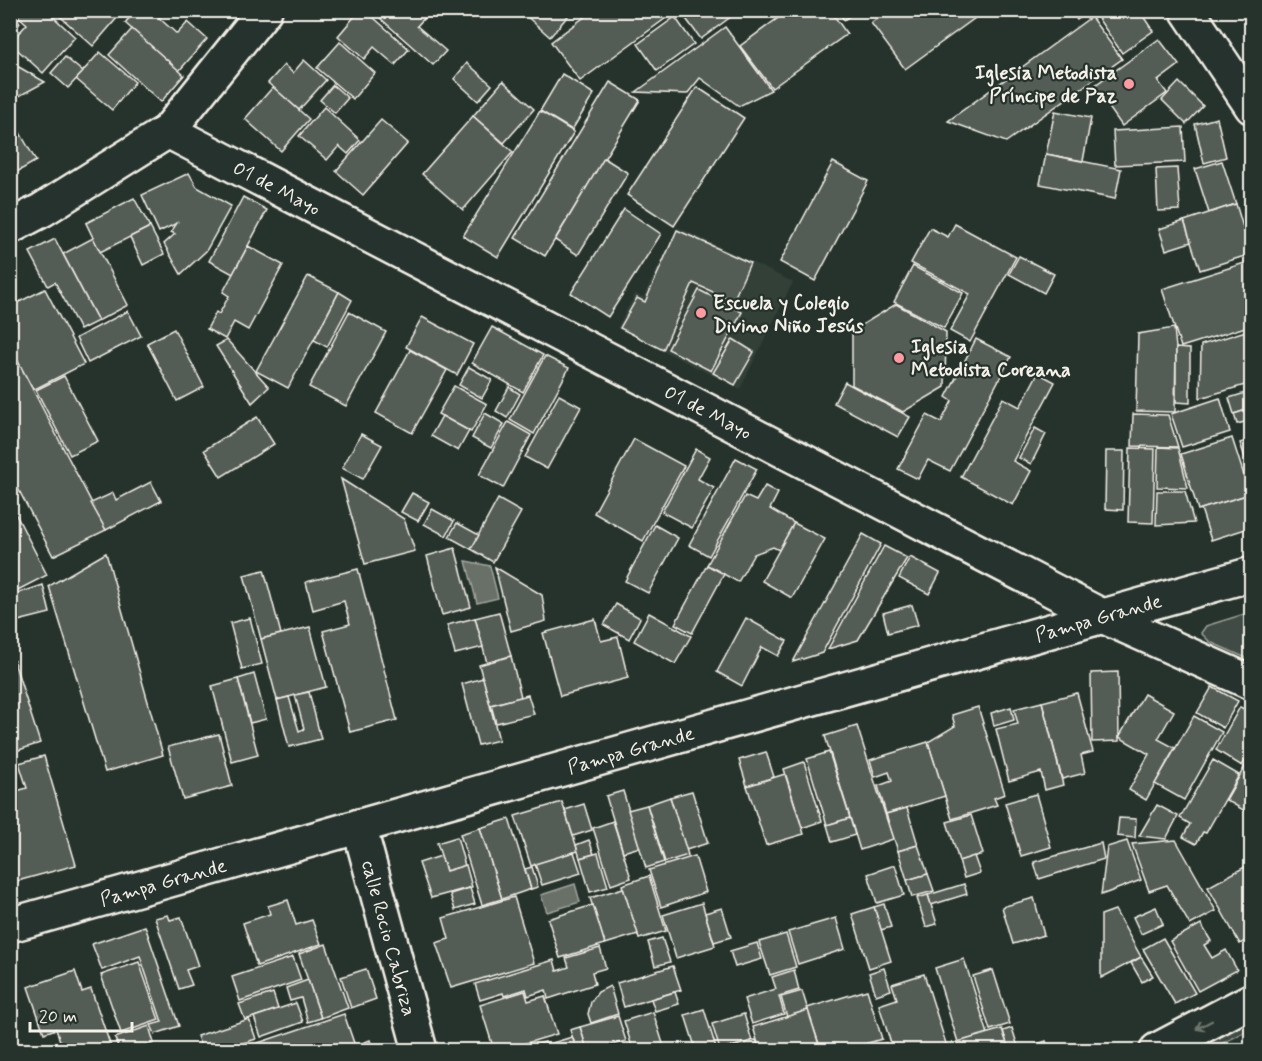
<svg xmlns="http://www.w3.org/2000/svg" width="1262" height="1061" font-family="Mynerve,sans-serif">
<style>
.built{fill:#333f39}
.green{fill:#414b45;stroke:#9a9e96;stroke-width:1.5}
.water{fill:#676f68;stroke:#9fa39b;stroke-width:1.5}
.building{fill:#525c55;stroke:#f4f1e8;stroke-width:1.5}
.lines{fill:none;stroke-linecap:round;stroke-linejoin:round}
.minor-casing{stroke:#f4f1e8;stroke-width:38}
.minor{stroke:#26332d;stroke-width:33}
.oneway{stroke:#6e766e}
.poi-dot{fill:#ff9aa2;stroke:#26332d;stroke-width:2}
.labels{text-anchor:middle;stroke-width:4.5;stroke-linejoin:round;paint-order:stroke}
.poi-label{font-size:20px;font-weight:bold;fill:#f4f1e8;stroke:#26332d;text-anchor:start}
.street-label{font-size:20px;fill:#f4f1e8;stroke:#26332d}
</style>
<rect width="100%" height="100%" fill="#26332d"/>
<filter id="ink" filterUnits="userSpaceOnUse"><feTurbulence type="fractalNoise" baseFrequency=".0167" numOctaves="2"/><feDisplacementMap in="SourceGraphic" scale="12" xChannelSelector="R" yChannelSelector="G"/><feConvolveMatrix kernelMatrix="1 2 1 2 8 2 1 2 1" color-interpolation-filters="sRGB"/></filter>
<g filter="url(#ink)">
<polygon class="built" points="678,227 793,282 740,389 617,328 635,294 643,297"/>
<g class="green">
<polygon points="1251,612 1251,660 1210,642 1201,633 1206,626"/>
<polygon points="1251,1020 1251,1029 1209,1050 1191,1050"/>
</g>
<g class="water">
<polygon points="466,561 490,566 498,598 477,603"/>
<polygon points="575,884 580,902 547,912 541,895"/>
</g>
<g class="building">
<polygon points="21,10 46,10 75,37 43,73 10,43 27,24 17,15"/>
<polygon points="53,10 108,10 117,18 93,46"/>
<polygon points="136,10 166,10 159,18 177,34 188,22 207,39 179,71 125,23"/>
<polygon points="360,10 365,10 409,49 395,65 374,47 364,59 338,36"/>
<polygon points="371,10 422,10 427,15 417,26 446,51 433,65"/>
<polygon points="527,10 573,10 550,37 524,14"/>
<polygon points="594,10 677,10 580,81 551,42"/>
<polygon points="683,10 740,10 701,39 681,12"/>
<polygon points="789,10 830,10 847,34 772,88 740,46"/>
<polygon points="837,10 858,10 844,20"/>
<polygon points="888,10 986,10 905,69 871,23"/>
<polygon points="1070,10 1090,10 1077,20"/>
<polygon points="1100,10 1139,10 1153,31 1122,53 1095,14"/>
<polygon points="10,14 20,23 10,34"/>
<polygon points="675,17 694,44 657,71 638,44"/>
<polygon points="1091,17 1122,59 1006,142 948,121"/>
<polygon points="725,27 771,90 739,106 700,78 687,94 636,92"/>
<polygon points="132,29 184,75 161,102 109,55"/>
<polygon points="1159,39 1179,65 1158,81 1167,93 1122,126 1094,86"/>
<polygon points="340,42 375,73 353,99 317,68"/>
<polygon points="100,52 135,82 112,110 76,79"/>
<polygon points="65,57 83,72 68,88 51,73"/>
<polygon points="304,60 326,80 299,110 268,83 284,65 293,73"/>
<polygon points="10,62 45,82 10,101"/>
<polygon points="467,63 492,85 478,101 454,79"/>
<polygon points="562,74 594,94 572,130 540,111"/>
<polygon points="503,81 534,109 504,143 473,116"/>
<polygon points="610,82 640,100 545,256 515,238"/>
<polygon points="1179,82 1203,106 1186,124 1162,100"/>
<polygon points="333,85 348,98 335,113 320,100"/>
<polygon points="273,87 309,119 281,151 245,119"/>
<polygon points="697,87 744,118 674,226 627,195"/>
<polygon points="324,107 360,140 348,154 339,146 327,160 299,136"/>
<polygon points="540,111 574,132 498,257 463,236"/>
<polygon points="1055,111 1091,118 1083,161 1046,154"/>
<polygon points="473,116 513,152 463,210 422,174"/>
<polygon points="1217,118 1226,157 1204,163 1195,124"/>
<polygon points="381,120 408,143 363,195 336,171"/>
<polygon points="1183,127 1185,162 1115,165 1113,131"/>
<polygon points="19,131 36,161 10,176 10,135"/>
<polygon points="1046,154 1121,169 1115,199 1040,184"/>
<polygon points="604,158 628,173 578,255 555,240"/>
<polygon points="1222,161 1236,204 1209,213 1195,169"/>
<polygon points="833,162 868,181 815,281 780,262"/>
<polygon points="1177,168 1180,210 1158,211 1156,169"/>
<polygon points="189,173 197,187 231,206 206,251 181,274 164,244 175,234 171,232 177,223 159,232 142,195"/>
<polygon points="243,197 267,210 233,274 209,261"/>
<polygon points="134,198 150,227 100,252 86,223"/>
<polygon points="1236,204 1251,254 1200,270 1184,221"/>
<polygon points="624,209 661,234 608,317 571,293"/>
<polygon points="1184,221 1191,242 1166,250 1159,229"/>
<polygon points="955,224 1016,257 970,342 950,331 970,294 911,263 930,228 948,237"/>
<polygon points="150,227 164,254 143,265 130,237"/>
<polygon points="677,230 750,263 733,301 693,283 663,350 620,328 637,298 645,302"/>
<polygon points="93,238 128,305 98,321 63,254"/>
<polygon points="55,239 98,321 80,330 55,282 48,286 30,252"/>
<polygon points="248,246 283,265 248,330 234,322 225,339 207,329 216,312 219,314 229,296 223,292"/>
<polygon points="1019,256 1054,274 1044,293 1009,274"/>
<polygon points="1251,261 1252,325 1181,347 1162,289"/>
<polygon points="913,266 963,293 944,328 894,302"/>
<polygon points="308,276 339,292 288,388 256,371"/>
<polygon points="10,286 19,302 45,289 84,364 33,390 10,346"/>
<polygon points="699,290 742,312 711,371 668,349"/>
<polygon points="339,292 352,300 327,347 314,340"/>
<polygon points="896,304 946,332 945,387 903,412 852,385 852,331"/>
<polygon points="128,311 141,336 88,363 76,338"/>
<polygon points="349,312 386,332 346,406 309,387"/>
<polygon points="422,317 473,344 457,375 406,347"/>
<polygon points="492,327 543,355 523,392 472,363"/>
<polygon points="1174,328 1176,348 1175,412 1136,411 1138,334"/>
<polygon points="174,329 204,387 177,401 147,343"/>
<polygon points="1252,329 1252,383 1200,398 1201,345"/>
<polygon points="733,339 754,352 735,385 713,373"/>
<polygon points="976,339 1011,357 950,471 928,460 918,479 898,469 927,415 941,422 952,401 946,397"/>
<polygon points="227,340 269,387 252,403 216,346"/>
<polygon points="10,346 106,530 53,556 10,473"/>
<polygon points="1176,348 1190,349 1190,403 1176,402"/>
<polygon points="410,350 447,370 412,433 376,413"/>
<polygon points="545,356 569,368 534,434 510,420"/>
<polygon points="469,367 492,380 482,398 459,385"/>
<polygon points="1038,373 1055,382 1013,461 1031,471 1013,505 961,477 1003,398 1020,407"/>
<polygon points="64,376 98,441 70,455 36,390"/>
<polygon points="845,382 910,417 898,437 834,403"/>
<polygon points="454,386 487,404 471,432 438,414"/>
<polygon points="509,387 520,394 507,418 496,411"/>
<polygon points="1252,391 1252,408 1234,414 1229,398"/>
<polygon points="559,395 581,407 547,469 525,457"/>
<polygon points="1220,398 1230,432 1182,447 1171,414"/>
<polygon points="1252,408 1252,420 1237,424 1234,414"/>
<polygon points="485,413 504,424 491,448 472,438"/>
<polygon points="1133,414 1168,415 1178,447 1132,446"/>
<polygon points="442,416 469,431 458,451 431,436"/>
<polygon points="257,417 274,444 221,477 204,450"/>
<polygon points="508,422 531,435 503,488 479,475"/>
<polygon points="1035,428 1046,434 1031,464 1019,458"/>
<polygon points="361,434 382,445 363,479 342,468"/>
<polygon points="1232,438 1250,494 1198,510 1181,454"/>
<polygon points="634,439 684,466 643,541 594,513"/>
<polygon points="1252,439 1252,478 1240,443"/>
<polygon points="1158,447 1178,448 1188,488 1157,487"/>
<polygon points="1130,448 1155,449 1153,523 1128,522"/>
<polygon points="696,449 710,457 698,479 714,488 692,528 662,512"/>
<polygon points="1106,451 1124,451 1123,510 1105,509"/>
<polygon points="736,458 757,469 709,556 689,545"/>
<polygon points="341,479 404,519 415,551 365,564"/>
<polygon points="151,482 161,501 106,530 91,503 113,493 116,500"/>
<polygon points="765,486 778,493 770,509 794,523 779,550 773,547 754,554 738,582 707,565 745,496 756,501"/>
<polygon points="1157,491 1185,491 1194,523 1156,525"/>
<polygon points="412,493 429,502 418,521 401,512"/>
<polygon points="1250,494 1252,500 1252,527 1211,540 1201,509"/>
<polygon points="498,499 521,512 493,562 471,549"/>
<polygon points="10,503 47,575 10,594"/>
<polygon points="432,509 454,521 446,536 424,524"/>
<polygon points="457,523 479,535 471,549 449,537"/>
<polygon points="794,523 825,539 792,598 762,581"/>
<polygon points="655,525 678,538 648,593 625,581"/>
<polygon points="863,534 881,544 822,653 793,662"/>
<polygon points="884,546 907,558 858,640 828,649"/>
<polygon points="455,548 471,607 442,615 427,556"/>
<polygon points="106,553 163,755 105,772 49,586"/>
<polygon points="910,557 940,573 929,594 899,578"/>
<polygon points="707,565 724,574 692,633 675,624"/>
<polygon points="495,567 542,595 546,621 511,631"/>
<polygon points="358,569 397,720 350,732 323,631 350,624 344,601 313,610 306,582"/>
<polygon points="264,570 281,634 261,639 244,575"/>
<polygon points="43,585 50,613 10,623 10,596"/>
<polygon points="616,604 640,618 629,639 604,625"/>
<polygon points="912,605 918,625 888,633 883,613"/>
<polygon points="499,612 511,656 487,663 475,618"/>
<polygon points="649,613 691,636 675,664 634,641"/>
<polygon points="250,618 262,664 242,669 230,623"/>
<polygon points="475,618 483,647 455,654 447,625"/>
<polygon points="746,618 787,641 778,656 762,647 742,686 717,672"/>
<polygon points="595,619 601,641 618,637 628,678 560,696 543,633"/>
<polygon points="310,627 326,687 277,700 261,639"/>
<polygon points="10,649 40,743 10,753"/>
<polygon points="511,656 521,697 490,705 479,665"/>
<polygon points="1118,672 1119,741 1092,742 1091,673"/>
<polygon points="254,674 266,719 250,723 238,679"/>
<polygon points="483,678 499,740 478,745 462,684"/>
<polygon points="238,679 258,755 232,762 212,686"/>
<polygon points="1212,687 1238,701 1223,728 1197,713"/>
<polygon points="309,692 321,739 289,747 277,700 289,697 299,731 304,729 295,695"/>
<polygon points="1077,693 1093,752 1081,755 1085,773 1062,779 1042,702"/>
<polygon points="1144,694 1174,711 1158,739 1175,748 1146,800 1129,790 1149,754 1119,737"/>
<polygon points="528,695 534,714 496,723 491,705"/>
<polygon points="1042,702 1063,785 1045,790 1041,772 1009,781 996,729 1018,724 1014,709"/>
<polygon points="978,707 1005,794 994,798 997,805 952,819 928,742 955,726 952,715"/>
<polygon points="1011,707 1014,720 994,726 991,713"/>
<polygon points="1240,707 1252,713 1252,750 1242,766 1216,750"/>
<polygon points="1194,716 1222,732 1184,800 1155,784"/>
<polygon points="857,726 893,839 860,850 825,736"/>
<polygon points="219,734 232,786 183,799 168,747"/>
<polygon points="928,742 945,796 886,814 878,786 892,781 889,772 875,777 870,760"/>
<polygon points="766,752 774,777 747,786 739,760"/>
<polygon points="829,752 850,818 827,825 807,759"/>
<polygon points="1252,754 1252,815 1226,800"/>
<polygon points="44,756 76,865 10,883 10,793 27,788 19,763"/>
<polygon points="1213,760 1239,775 1206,833 1203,832 1196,844 1183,837 1190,824 1180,818"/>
<polygon points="804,762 822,821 802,828 784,769"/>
<polygon points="785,774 804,834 766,845 747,786"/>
<polygon points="623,791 640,847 623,852 606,796"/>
<polygon points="692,791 708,843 686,850 670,797"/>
<polygon points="1036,794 1051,847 1021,856 1005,803"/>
<polygon points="670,797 688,855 665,862 647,805"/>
<polygon points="562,802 578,851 531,866 515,816"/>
<polygon points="584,804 592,830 573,836 565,810"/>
<polygon points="647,805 664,862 646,868 628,810"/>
<polygon points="1157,805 1178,816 1166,839 1139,836"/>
<polygon points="907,808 918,845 898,851 886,814"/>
<polygon points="971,815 983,854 959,861 947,822"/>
<polygon points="850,818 855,835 832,842 827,825"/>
<polygon points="1119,818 1136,819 1135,838 1117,836"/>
<polygon points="509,819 531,889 502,899 480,828"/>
<polygon points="613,821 631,878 611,885 593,828"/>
<polygon points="480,828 502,899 482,905 460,834"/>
<polygon points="457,837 465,866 446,871 437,843"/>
<polygon points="589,840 594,854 580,858 576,845"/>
<polygon points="1176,840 1216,911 1190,925 1167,885 1149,891 1132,844"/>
<polygon points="1127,841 1141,880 1101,895 1107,847"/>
<polygon points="1101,843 1104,859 1039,879 1034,862"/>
<polygon points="918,845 928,874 907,880 898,851"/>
<polygon points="574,852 581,873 542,885 535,864"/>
<polygon points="598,853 608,887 590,892 580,858"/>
<polygon points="441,856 446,871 466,865 472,887 431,898 419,863"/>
<polygon points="695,856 706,892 661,907 649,870"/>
<polygon points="974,856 980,873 964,878 959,861"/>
<polygon points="1252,863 1252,937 1240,944 1208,887"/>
<polygon points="895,865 904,895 877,903 868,874"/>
<polygon points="532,867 538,887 531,889 525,869"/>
<polygon points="928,874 934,891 912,897 907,880"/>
<polygon points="649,876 666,931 639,939 622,885"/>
<polygon points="964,884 967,894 931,905 928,895"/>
<polygon points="470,888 475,904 455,910 450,894"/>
<polygon points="623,888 638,934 605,944 590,898"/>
<polygon points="928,895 937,924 926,927 917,898"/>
<polygon points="514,897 534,963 451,988 436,943 449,939 443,918"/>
<polygon points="1034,898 1044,935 1013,944 1002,907"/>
<polygon points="288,900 296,925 312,920 321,944 257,966 243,923 270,914 268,906"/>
<polygon points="702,903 715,946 676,958 663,915"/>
<polygon points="884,904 891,927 881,930 874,907"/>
<polygon points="593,905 605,944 560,958 548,919"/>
<polygon points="874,907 891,961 869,968 852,914"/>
<polygon points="1156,907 1163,924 1141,934 1133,917"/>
<polygon points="722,908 731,937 714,942 705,913"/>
<polygon points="1115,910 1141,957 1101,978 1101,915"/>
<polygon points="168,915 170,920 181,917 198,966 186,970 192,985 179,989 155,918"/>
<polygon points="836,918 845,949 798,964 788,932"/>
<polygon points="1201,924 1211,941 1204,945 1212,958 1226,950 1237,970 1198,991 1170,941"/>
<polygon points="145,926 179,1026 155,1034 151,1025 162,1022 140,956 102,970 92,944"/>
<polygon points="786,934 796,967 770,975 759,942"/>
<polygon points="662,938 670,962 655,966 648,942"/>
<polygon points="1163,938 1195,993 1175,1004 1143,949"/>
<polygon points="757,943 762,959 735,967 730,951"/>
<polygon points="326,944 348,1008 321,1018 299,954"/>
<polygon points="600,948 606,968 592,972 595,984 548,999 546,990 528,996 526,989 504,996 503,993 480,1000 475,984 554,960 557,971 569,967 566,958"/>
<polygon points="293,957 301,980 240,1001 232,977"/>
<polygon points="1141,957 1153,976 1142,982 1131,963"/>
<polygon points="964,959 988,1034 958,1042 935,968"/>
<polygon points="139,962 159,1020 121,1033 101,975"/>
<polygon points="673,966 681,990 624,1007 617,983"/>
<polygon points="884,968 891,990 876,995 869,973"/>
<polygon points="366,969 376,999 351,1008 341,977"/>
<polygon points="794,970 799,990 779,996 784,1014 752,1024 744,999 776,989 772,977"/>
<polygon points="993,970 1010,1024 990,1030 973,976"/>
<polygon points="75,971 82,992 91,989 112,1050 80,1050 78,1047 63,1050 56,1029 44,1033 28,987"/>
<polygon points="924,974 948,1050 893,1050 879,1005 897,999 892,984"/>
<polygon points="308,980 321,1018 308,1022 301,998 290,1001 286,988"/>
<polygon points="610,986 618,1014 591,1023 588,1014 591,1002 598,992"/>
<polygon points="867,990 882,1039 844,1050 821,1050 807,1008"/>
<polygon points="525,991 528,1001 545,996 557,1034 503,1050 494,1050 480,1005"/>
<polygon points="802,991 808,1010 787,1017 781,997"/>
<polygon points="675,992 679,1004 655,1011 651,999"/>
<polygon points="273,993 278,1009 245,1020 239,1004"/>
<polygon points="296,1003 303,1022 261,1037 254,1017"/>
<polygon points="704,1009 716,1048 696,1050 685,1015"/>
<polygon points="808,1010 820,1048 813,1050 760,1050 753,1027"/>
<polygon points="653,1012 665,1050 633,1050 624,1021"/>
<polygon points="344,1014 355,1046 370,1040 373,1050 253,1050 252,1045"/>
<polygon points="744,1014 752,1041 720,1050 712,1024"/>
<polygon points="618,1016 626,1041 594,1050 587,1050 580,1027"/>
<polygon points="249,1019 256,1039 221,1050 202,1050 197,1036"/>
<polygon points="149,1026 154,1043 131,1050 119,1050 115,1038"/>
<polygon points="580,1027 587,1050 577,1050 570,1030"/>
<polygon points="1012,1028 1019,1050 1009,1050 1003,1031"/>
<polygon points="1002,1029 1009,1050 960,1050 958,1042"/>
<polygon points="572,1037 577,1050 517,1050 545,1042 546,1045"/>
<polygon points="756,1040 760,1050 722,1050 752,1041"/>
<polygon points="1046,1041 1049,1050 1021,1050"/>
<polygon points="886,1043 887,1050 855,1050"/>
</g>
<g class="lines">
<g class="minor-casing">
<g id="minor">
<polyline points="1187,10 1252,107"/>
<path id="s1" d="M 168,131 L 1102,616 L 1252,683"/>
<polyline points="10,227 42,210 168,131 265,10"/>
<path id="s2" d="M 359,826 L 420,1050"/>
<path id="s3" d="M 10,925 L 1252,574"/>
<polyline points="1157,1050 1252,1000"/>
</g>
</g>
<use href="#minor" class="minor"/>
</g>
<defs><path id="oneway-shaft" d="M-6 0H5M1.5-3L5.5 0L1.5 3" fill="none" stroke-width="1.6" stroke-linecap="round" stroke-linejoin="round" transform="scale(1.5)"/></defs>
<use class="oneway" href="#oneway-shaft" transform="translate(1204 1025) rotate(152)"/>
</g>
<g class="poi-dot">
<circle cx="1129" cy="84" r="6"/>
<circle cx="701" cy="313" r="6"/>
<circle cx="899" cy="358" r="6"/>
</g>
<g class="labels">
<g class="poi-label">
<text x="1117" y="79" text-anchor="end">Iglesia Metodista<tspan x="1117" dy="23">Príncipe de Paz</tspan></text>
<text x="713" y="309">Escuela y Colegio<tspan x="713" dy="23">Divino Niño Jesús</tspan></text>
<text x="911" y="353">Iglesia<tspan x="911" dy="23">Metodista Coreana</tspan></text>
</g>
<g class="street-label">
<text dy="7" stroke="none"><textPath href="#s1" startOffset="123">01 de Mayo</textPath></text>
<text dy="7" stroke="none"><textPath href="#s1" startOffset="609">01 de Mayo</textPath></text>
<text dy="7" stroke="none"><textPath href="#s3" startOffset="1131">Pampa Grande</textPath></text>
<text dy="7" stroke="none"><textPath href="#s3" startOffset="645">Pampa Grande</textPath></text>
<text dy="7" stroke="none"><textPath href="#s3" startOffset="159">Pampa Grande</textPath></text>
<text dy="7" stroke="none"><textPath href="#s2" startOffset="116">calle Rocio Cabriza</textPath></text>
</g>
</g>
<rect width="1262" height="1061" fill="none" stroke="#26332d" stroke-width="36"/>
<rect x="18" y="18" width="1226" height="1025" fill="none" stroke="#f4f1e8" stroke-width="2" filter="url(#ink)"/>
<path d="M30 1022v9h102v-9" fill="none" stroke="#f4f1e8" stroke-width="3"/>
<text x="39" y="1022" font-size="18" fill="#f4f1e8" stroke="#26332d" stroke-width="4.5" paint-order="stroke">20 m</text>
</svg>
